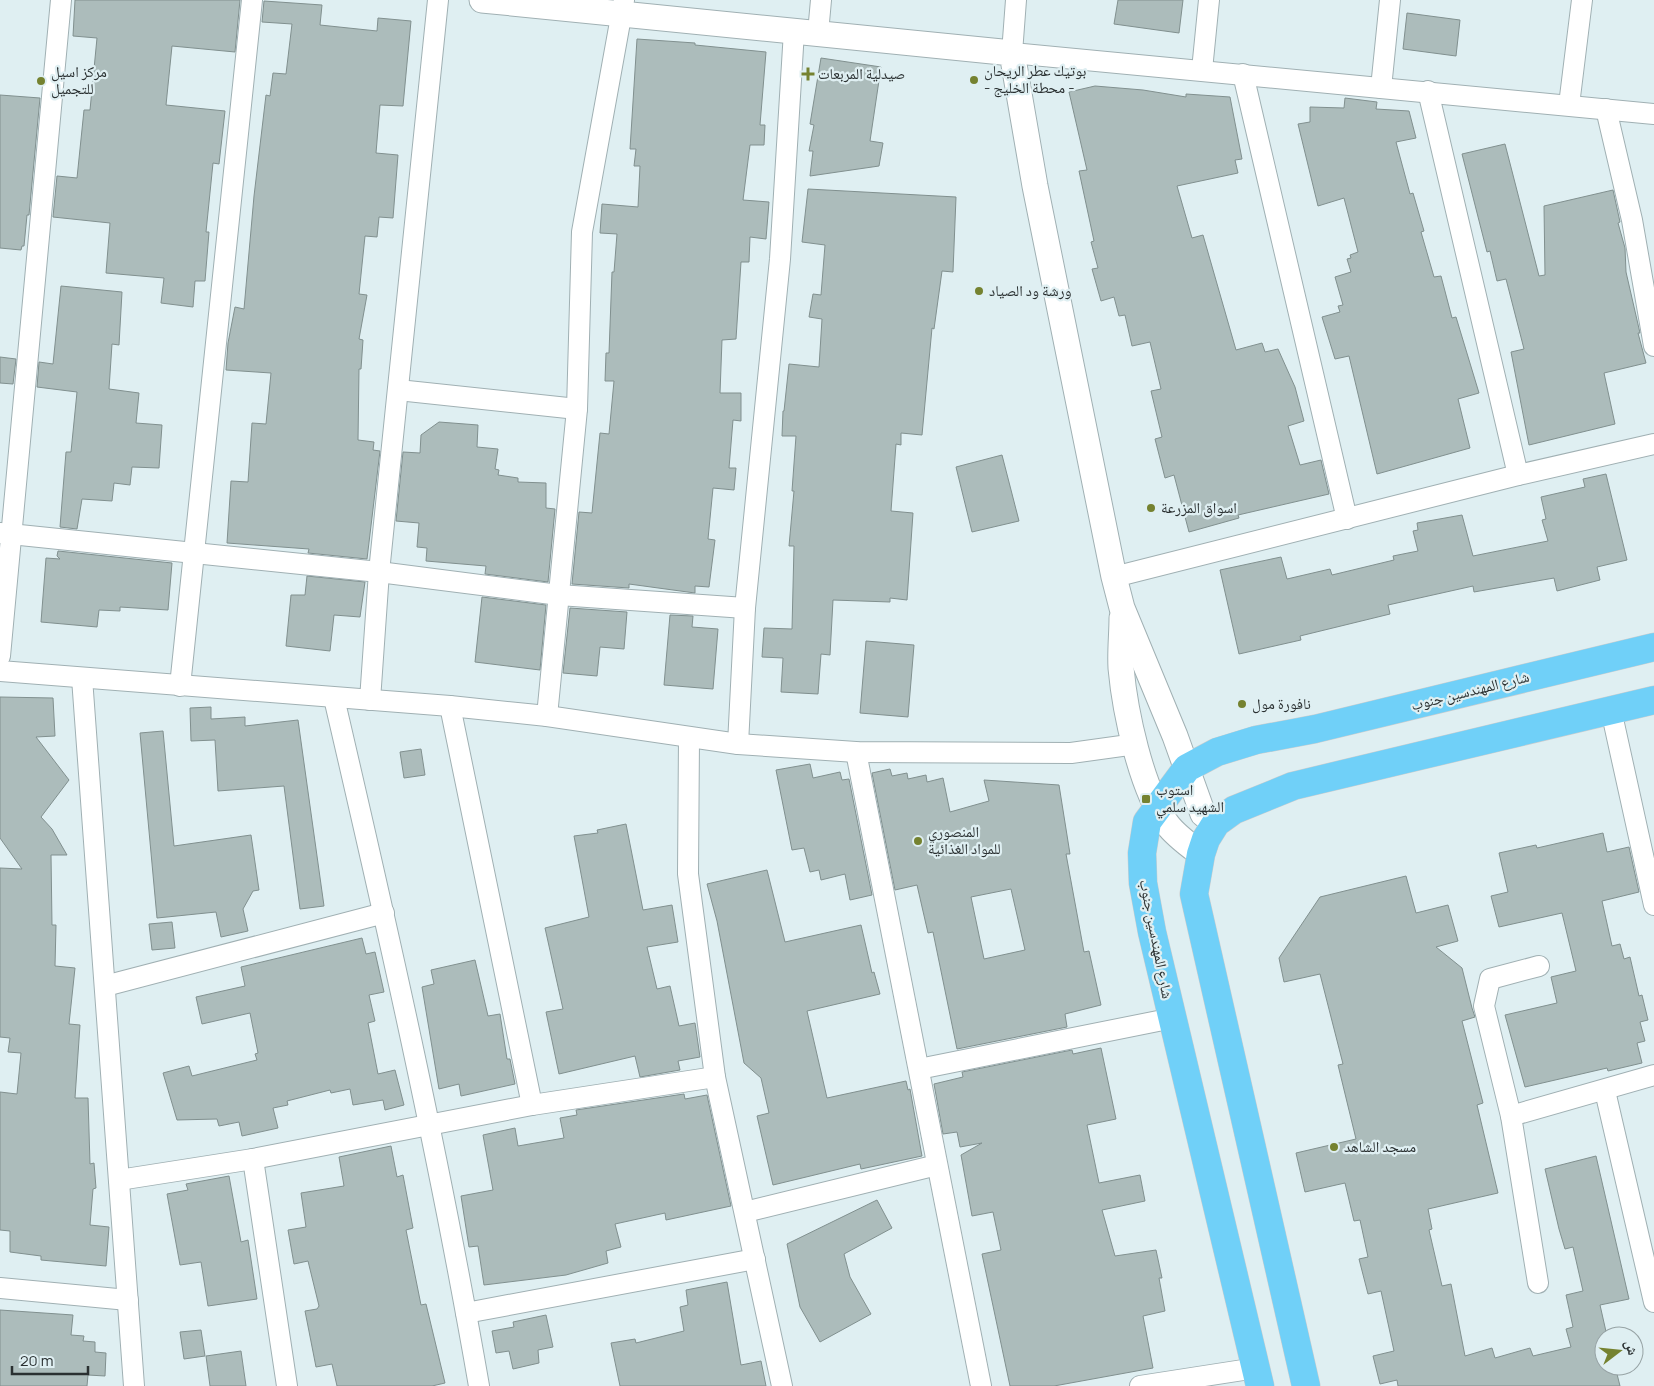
<svg xmlns="http://www.w3.org/2000/svg" width="1654" height="1386" font-family="Manrope,'Noto Naskh Arabic',sans-serif">
<style>
.building{fill:#acbcbb;stroke:#81908f;fill-rule:evenodd}
.lines{fill:none;stroke-linecap:round;stroke-linejoin:round}
.minor-casing{stroke:#a0b0b3;stroke-width:22}
.tertiary-casing{stroke:#a0b0b3;stroke-width:27}
.trunk-casing{stroke:#cccdce;stroke-width:29}
.minor{stroke:#fff;stroke-width:20}
.tertiary{stroke:#fff;stroke-width:25}
.trunk{stroke:#70d0f8;stroke-width:28}
.poi-dot{fill:#758230;stroke:#dfeff2;stroke-width:2}
.labels{text-anchor:middle;stroke-width:4.5;stroke-linejoin:round;paint-order:stroke}
.poi-label{font-size:15px;fill:#2a3031;stroke:#dfeff2;text-anchor:start}
.street-label{font-size:15px;fill:#2a3031;stroke:#dfeff2}
</style>
<rect width="100%" height="100%" fill="#dfeff2"/>
<g class="building">
<polygon points="75,0 240,0 235,52 172,46 166,105 225,111 219,164 213,163 206,232 209,232 205,281 195,281 193,307 161,303 164,278 106,273 110,223 53,217 57,176 77,178 84,110 90,110 97,38 73,36"/>
<polygon points="1118,0 1183,0 1179,33 1114,24"/>
<polygon points="264,1 322,5 320,25 377,31 378,18 411,21 403,106 380,105 376,153 398,155 393,218 379,217 377,237 365,236 359,294 367,295 359,339 363,340 361,369 359,369 358,440 374,442 373,450 380,451 367,559 308,553 309,549 227,543 231,481 248,482 252,423 266,424 271,373 226,370 228,343 235,307 244,309 254,196 266,95 270,96 273,73 286,74 292,24 262,22"/>
<polygon points="1407,13 1460,20 1456,56 1403,49"/>
<polygon points="637,39 695,43 695,45 766,52 760,125 765,125 764,145 750,145 743,200 769,202 766,239 750,237 749,262 741,262 736,339 722,340 720,393 741,393 741,421 733,420 729,468 736,468 734,490 713,488 708,539 715,540 709,587 695,586 695,593 629,584 629,588 572,584 579,512 592,513 600,433 609,434 614,381 605,381 606,353 609,353 612,272 614,272 617,234 600,233 602,204 638,207 640,166 634,166 636,149 630,149"/>
<polygon points="821,58 881,67 870,141 883,143 879,166 810,176 813,151 809,151 814,125 810,124"/>
<polygon points="1095,86 1143,90 1186,97 1186,94 1230,97 1242,159 1235,160 1238,173 1177,186 1192,238 1203,235 1236,350 1262,343 1265,352 1278,349 1295,387 1304,421 1288,426 1300,465 1321,460 1329,494 1238,515 1239,518 1189,532 1174,475 1165,478 1155,439 1162,437 1151,391 1161,389 1150,342 1132,346 1125,315 1119,316 1114,297 1101,301 1092,269 1098,268 1091,242 1094,241 1079,171 1087,170 1069,92"/>
<polygon points="0,95 40,98 29,215 27,215 24,246 22,246 21,250 0,248"/>
<polygon points="1345,98 1377,102 1376,109 1409,111 1416,138 1396,142 1410,194 1413,193 1424,231 1421,232 1434,277 1441,276 1452,318 1456,317 1479,393 1458,399 1470,448 1377,474 1349,356 1335,359 1322,317 1340,312 1338,306 1343,305 1335,277 1351,272 1347,259 1351,258 1350,255 1358,252 1344,198 1318,206 1298,124 1310,122 1310,107 1344,108"/>
<polygon points="1505,144 1539,276 1545,275 1544,206 1613,190 1620,222 1618,223 1625,248 1626,272 1640,333 1638,333 1646,363 1604,373 1615,424 1529,445 1511,352 1524,349 1506,279 1497,281 1490,251 1487,252 1462,154"/>
<polygon points="808,189 956,197 953,272 942,271 934,329 932,328 922,435 901,433 901,445 896,444 891,511 913,513 907,600 890,598 890,602 833,600 830,655 821,654 818,694 781,692 783,658 762,657 764,628 792,629 794,546 789,546 794,491 792,491 796,436 782,436 783,411 784,411 789,364 819,367 822,319 809,317 813,294 821,295 825,245 802,242"/>
<polygon points="61,286 122,292 119,345 112,344 109,389 139,393 136,423 162,425 159,468 132,467 130,485 114,483 112,501 82,499 77,529 60,527 66,452 71,452 77,392 37,387 39,362 53,364"/>
<polygon points="0,357 16,359 13,384 0,383"/>
<polygon points="439,422 478,425 477,447 498,449 495,469 499,470 498,475 518,478 518,482 546,483 546,508 555,509 548,582 485,574 486,566 426,561 427,548 417,547 419,523 396,521 403,452 420,453 421,435"/>
<polygon points="1002,455 1019,521 972,532 956,467"/>
<polygon points="1606,474 1627,560 1597,567 1600,580 1557,591 1554,578 1474,592 1473,586 1388,605 1390,614 1300,636 1301,640 1239,654 1220,570 1281,557 1287,579 1330,569 1332,575 1394,560 1393,556 1418,551 1413,531 1418,530 1417,523 1462,515 1473,556 1548,541 1542,520 1546,519 1541,497 1585,487 1583,479"/>
<polygon points="58,551 172,563 168,610 120,607 120,611 99,610 97,627 41,622 46,558 60,559 57,556"/>
<polygon points="307,576 365,582 360,617 334,615 330,651 286,646 291,595 305,595"/>
<polygon points="482,597 546,605 540,670 475,662"/>
<polygon points="570,608 627,612 624,649 600,647 597,676 563,673"/>
<polygon points="670,615 693,616 692,627 718,629 713,689 664,685"/>
<polygon points="866,641 914,645 908,717 860,713"/>
<polygon points="0,697 53,698 55,736 36,737 69,780 41,817 52,829 67,855 51,855 52,925 56,925 55,966 75,968 69,1024 80,1025 75,1098 88,1098 90,1164 94,1163 96,1188 93,1189 90,1225 109,1227 106,1266 41,1260 41,1256 10,1252 10,1231 0,1230 0,1092 17,1094 21,1053 8,1052 10,1038 0,1037 0,868 22,869 0,838"/>
<polygon points="211,707 211,719 245,717 245,726 298,720 324,906 300,909 284,786 218,791 215,740 191,741 190,708"/>
<polygon points="163,731 174,846 251,835 259,890 253,891 243,909 248,931 221,937 216,912 157,918 140,733"/>
<polygon points="421,749 425,775 404,778 400,752"/>
<polygon points="810,764 813,778 840,772 842,780 849,779 872,895 850,900 845,874 821,880 819,870 810,872 804,848 792,850 776,770"/>
<path d="M 890,769 L 892,776 L 907,773 L 908,779 L 926,775 L 927,782 L 943,778 L 950,812 L 989,801 L 984,780 L 1059,785 L 1070,854 L 1066,854 L 1084,952 L 1089,951 L 1101,1005 L 1065,1014 L 1067,1027 L 957,1049 L 933,932 L 928,933 L 917,885 L 895,890 L 872,773 ZM 1011,889 L 1025,950 L 984,959 L 971,897 Z"/>
<polygon points="626,824 643,910 672,905 678,942 647,947 657,989 670,986 679,1026 695,1023 700,1057 678,1061 680,1070 640,1077 635,1056 559,1074 546,1012 563,1009 545,928 589,917 574,836 598,833 597,830"/>
<polygon points="1603,833 1607,852 1629,847 1639,892 1602,901 1612,946 1620,944 1624,959 1630,957 1639,996 1642,995 1648,1020 1640,1022 1645,1041 1637,1043 1642,1063 1608,1071 1607,1068 1525,1087 1505,1015 1557,1003 1551,977 1576,971 1562,913 1499,927 1491,896 1508,892 1499,853 1536,845 1537,848"/>
<polygon points="767,870 785,942 861,925 872,973 874,972 880,994 807,1011 827,1098 906,1081 908,1090 910,1089 922,1156 861,1169 860,1164 773,1185 757,1116 769,1113 761,1078 744,1063 717,921 707,884"/>
<polygon points="1406,876 1416,913 1448,905 1458,941 1436,947 1462,968 1472,1008 1475,1017 1462,1021 1483,1103 1477,1105 1498,1193 1428,1209 1432,1229 1429,1230 1442,1286 1451,1284 1465,1356 1492,1348 1495,1358 1530,1348 1533,1356 1571,1347 1566,1329 1573,1327 1566,1295 1583,1291 1573,1247 1565,1249 1559,1229 1545,1169 1596,1156 1629,1299 1600,1305 1607,1336 1604,1336 1604,1366 1615,1366 1620,1386 1398,1386 1397,1380 1380,1384 1373,1356 1394,1351 1381,1291 1368,1294 1359,1259 1368,1257 1360,1220 1354,1221 1345,1183 1305,1192 1296,1153 1356,1139 1338,1065 1343,1064 1320,974 1284,982 1279,958 1320,897"/>
<polygon points="172,922 175,948 152,950 149,924"/>
<polygon points="362,938 366,954 375,952 384,992 369,995 375,1021 368,1023 378,1074 395,1070 404,1105 385,1110 383,1100 353,1105 350,1089 331,1093 330,1090 287,1101 288,1105 273,1108 278,1128 242,1136 239,1122 219,1126 217,1119 177,1120 163,1073 189,1066 192,1076 257,1060 255,1054 258,1053 250,1013 202,1024 196,997 245,986 241,967"/>
<polygon points="475,960 488,1016 500,1014 507,1059 510,1059 515,1084 461,1096 459,1084 439,1089 422,987 434,984 431,970"/>
<polygon points="1101,1048 1116,1119 1087,1125 1099,1183 1140,1175 1145,1201 1102,1210 1115,1256 1156,1250 1162,1278 1159,1278 1165,1311 1143,1316 1153,1368 1054,1386 1010,1386 982,1254 1001,1250 993,1212 972,1216 961,1155 982,1143 960,1147 957,1132 943,1134 934,1084 963,1077 962,1072 1072,1050 1073,1054"/>
<polygon points="684,1094 685,1099 707,1095 731,1206 666,1220 665,1213 615,1224 621,1247 606,1251 608,1263 566,1275 484,1285 478,1246 469,1247 461,1196 493,1190 483,1135 515,1128 518,1146 564,1138 560,1118 577,1115 576,1110"/>
<polygon points="391,1146 397,1177 403,1175 413,1228 406,1230 421,1305 426,1304 445,1383 432,1386 337,1386 332,1364 316,1367 305,1311 317,1309 319,1306 308,1261 294,1264 288,1230 306,1227 301,1193 344,1186 339,1157"/>
<polygon points="229,1176 241,1242 248,1240 257,1299 208,1306 201,1262 180,1265 167,1194 188,1190 186,1184"/>
<polygon points="877,1200 892,1228 844,1254 850,1277 871,1314 820,1342 800,1307 787,1244"/>
<polygon points="727,1282 741,1365 761,1361 766,1386 620,1386 611,1343 635,1339 636,1343 684,1331 680,1307 688,1305 686,1290"/>
<polygon points="0,1310 73,1315 71,1335 84,1336 83,1341 95,1342 95,1352 106,1353 105,1376 88,1375 87,1386 0,1386"/>
<polygon points="546,1315 553,1347 538,1350 539,1363 513,1369 509,1351 496,1353 492,1331 514,1327 513,1322"/>
<polygon points="201,1330 205,1356 184,1359 180,1332"/>
<polygon points="241,1351 246,1386 210,1386 206,1356"/>
</g>
<g class="lines">
<g class="minor-casing">
<g id="minor">
<polyline points="1016,0 1012,53 1654,114"/>
<polyline points="818,33 821,0"/>
<polyline points="1202,70 1209,0"/>
<polyline points="1243,74 1347,519"/>
<polyline points="1381,88 1390,0"/>
<polyline points="1428,91 1518,475"/>
<polyline points="1569,105 1582,0"/>
<polyline points="1606,109 1632,220 1654,346"/>
<polyline points="398,390 577,409"/>
<polyline points="0,533 379,572 559,595 745,608"/>
<polyline points="1114,577 1518,475 1654,444"/>
<polyline points="0,656 61,0"/>
<polyline points="0,671 450,706 547,716 738,744 856,752 1071,753 1136,744"/>
<polyline points="82,678 134,1386"/>
<polyline points="180,686 252,0"/>
<path d="M 334,698 C 387,926 439,1155 479,1386"/>
<polyline points="370,700 379,572 438,0"/>
<polyline points="450,706 532,1105"/>
<polyline points="1611,710 1654,905"/>
<polyline points="547,716 577,409 582,232 624,0"/>
<polyline points="689,738 688,874 715,1077 782,1386"/>
<polyline points="738,744 745,608 780,259 794,31"/>
<polyline points="856,752 981,1386"/>
<polyline points="105,986 384,913"/>
<polyline points="919,1069 1173,1018"/>
<polyline points="1605,1091 1654,1302"/>
<polyline points="1511,1116 1484,1006 1490,979 1539,966"/>
<polyline points="253,1159 287,1386"/>
<polyline points="119,1180 253,1159 532,1105 715,1077"/>
<polyline points="745,1212 937,1165"/>
<polyline points="1538,1283 1511,1116 1654,1075"/>
<polyline points="0,1288 128,1300"/>
<polyline points="466,1313 755,1259"/>
<polyline points="1140,1386 1256,1368"/>
</g>
</g>
<g class="tertiary-casing">
<g id="tertiary">
<polyline points="482,0 1012,53 1035,186 1114,577 1122,608 1175,736 1203,814 1216,823"/>
<path d="M 1122,618 C 1122,634 1120,652 1121,668 C 1125,712 1141,788 1167,824 C 1176,836 1189,845 1201,854"/>
</g>
</g>
<g class="trunk-casing">
<g id="trunk">
<polyline points="1260,1386 1152,932 1143,883 1142,853 1147,822 1187,768 1217,752 1256,740 1315,729 1654,647"/>
<polyline points="1306,1386 1194,894 1201,854 1206,839 1216,823 1234,810 1293,786 1654,700"/>
</g>
</g>
<use href="#minor" class="minor"/>
<use href="#tertiary" class="tertiary"/>
<use href="#trunk" class="trunk"/>
</g>
<g class="poi-dot">
<path d="M805.5 66.5h5v5h5v5h-5v5h-5v-5h-5v-5h5z"/>
<circle cx="974" cy="80" r="5"/>
<circle cx="41" cy="81" r="5"/>
<circle cx="979" cy="291" r="5"/>
<circle cx="1151" cy="508" r="5"/>
<circle cx="1242" cy="704" r="5"/>
<rect x="1141" y="794" width="10" height="10" rx="2.5"/>
<circle cx="918" cy="841" r="5"/>
<circle cx="1334" cy="1147" r="5"/>
</g>
<g class="labels">
<g class="poi-label">
<text x="984" y="76">بوتيك عطر الريحان<tspan x="984" dy="17">- محطة الخليج -</tspan></text>
<text x="51" y="77">مركز اسيل<tspan x="51" dy="17">للتجميل</tspan></text>
<text x="818" y="79">صيدلية المربعات</text>
<text x="989" y="296">ورشة ود الصياد</text>
<text x="1161" y="513">اسواق المزرعة</text>
<text x="1252" y="709">نافورة مول</text>
<text x="1156" y="795">استوب<tspan x="1156" dy="17">الشهيد سلمي</tspan></text>
<text x="928" y="837">المنصوري<tspan x="928" dy="17">للمواد الغذائية</tspan></text>
<text x="1344" y="1152">مسجد الشاهد</text>
</g>
<g class="street-label">
<text transform="translate(1470 691) rotate(-14)" y="5">شارع المهندسين جنوب</text>
<text transform="translate(1156 939) rotate(79)" y="5">شارع المهندسين جنوب</text>
</g>
</g>
<g transform="translate(1619 1351) rotate(74)"><circle r="24" fill="#dfeff2" stroke="#97a3a5"/>
<path d="M0-4L9 19L0 12L-9 19Z" fill="#758230"/>
<text y="-8" font-size="14" font-weight="bold" text-anchor="middle" fill="#2a3031">ش</text>
</g>
<path d="M12 1366v8h76v-8" fill="none" stroke="#2a3031" stroke-width="2.5"/>
<text x="20" y="1366" font-size="15" fill="#2a3031" stroke="#dfeff2" stroke-width="4" paint-order="stroke">20 m</text>
</svg>
